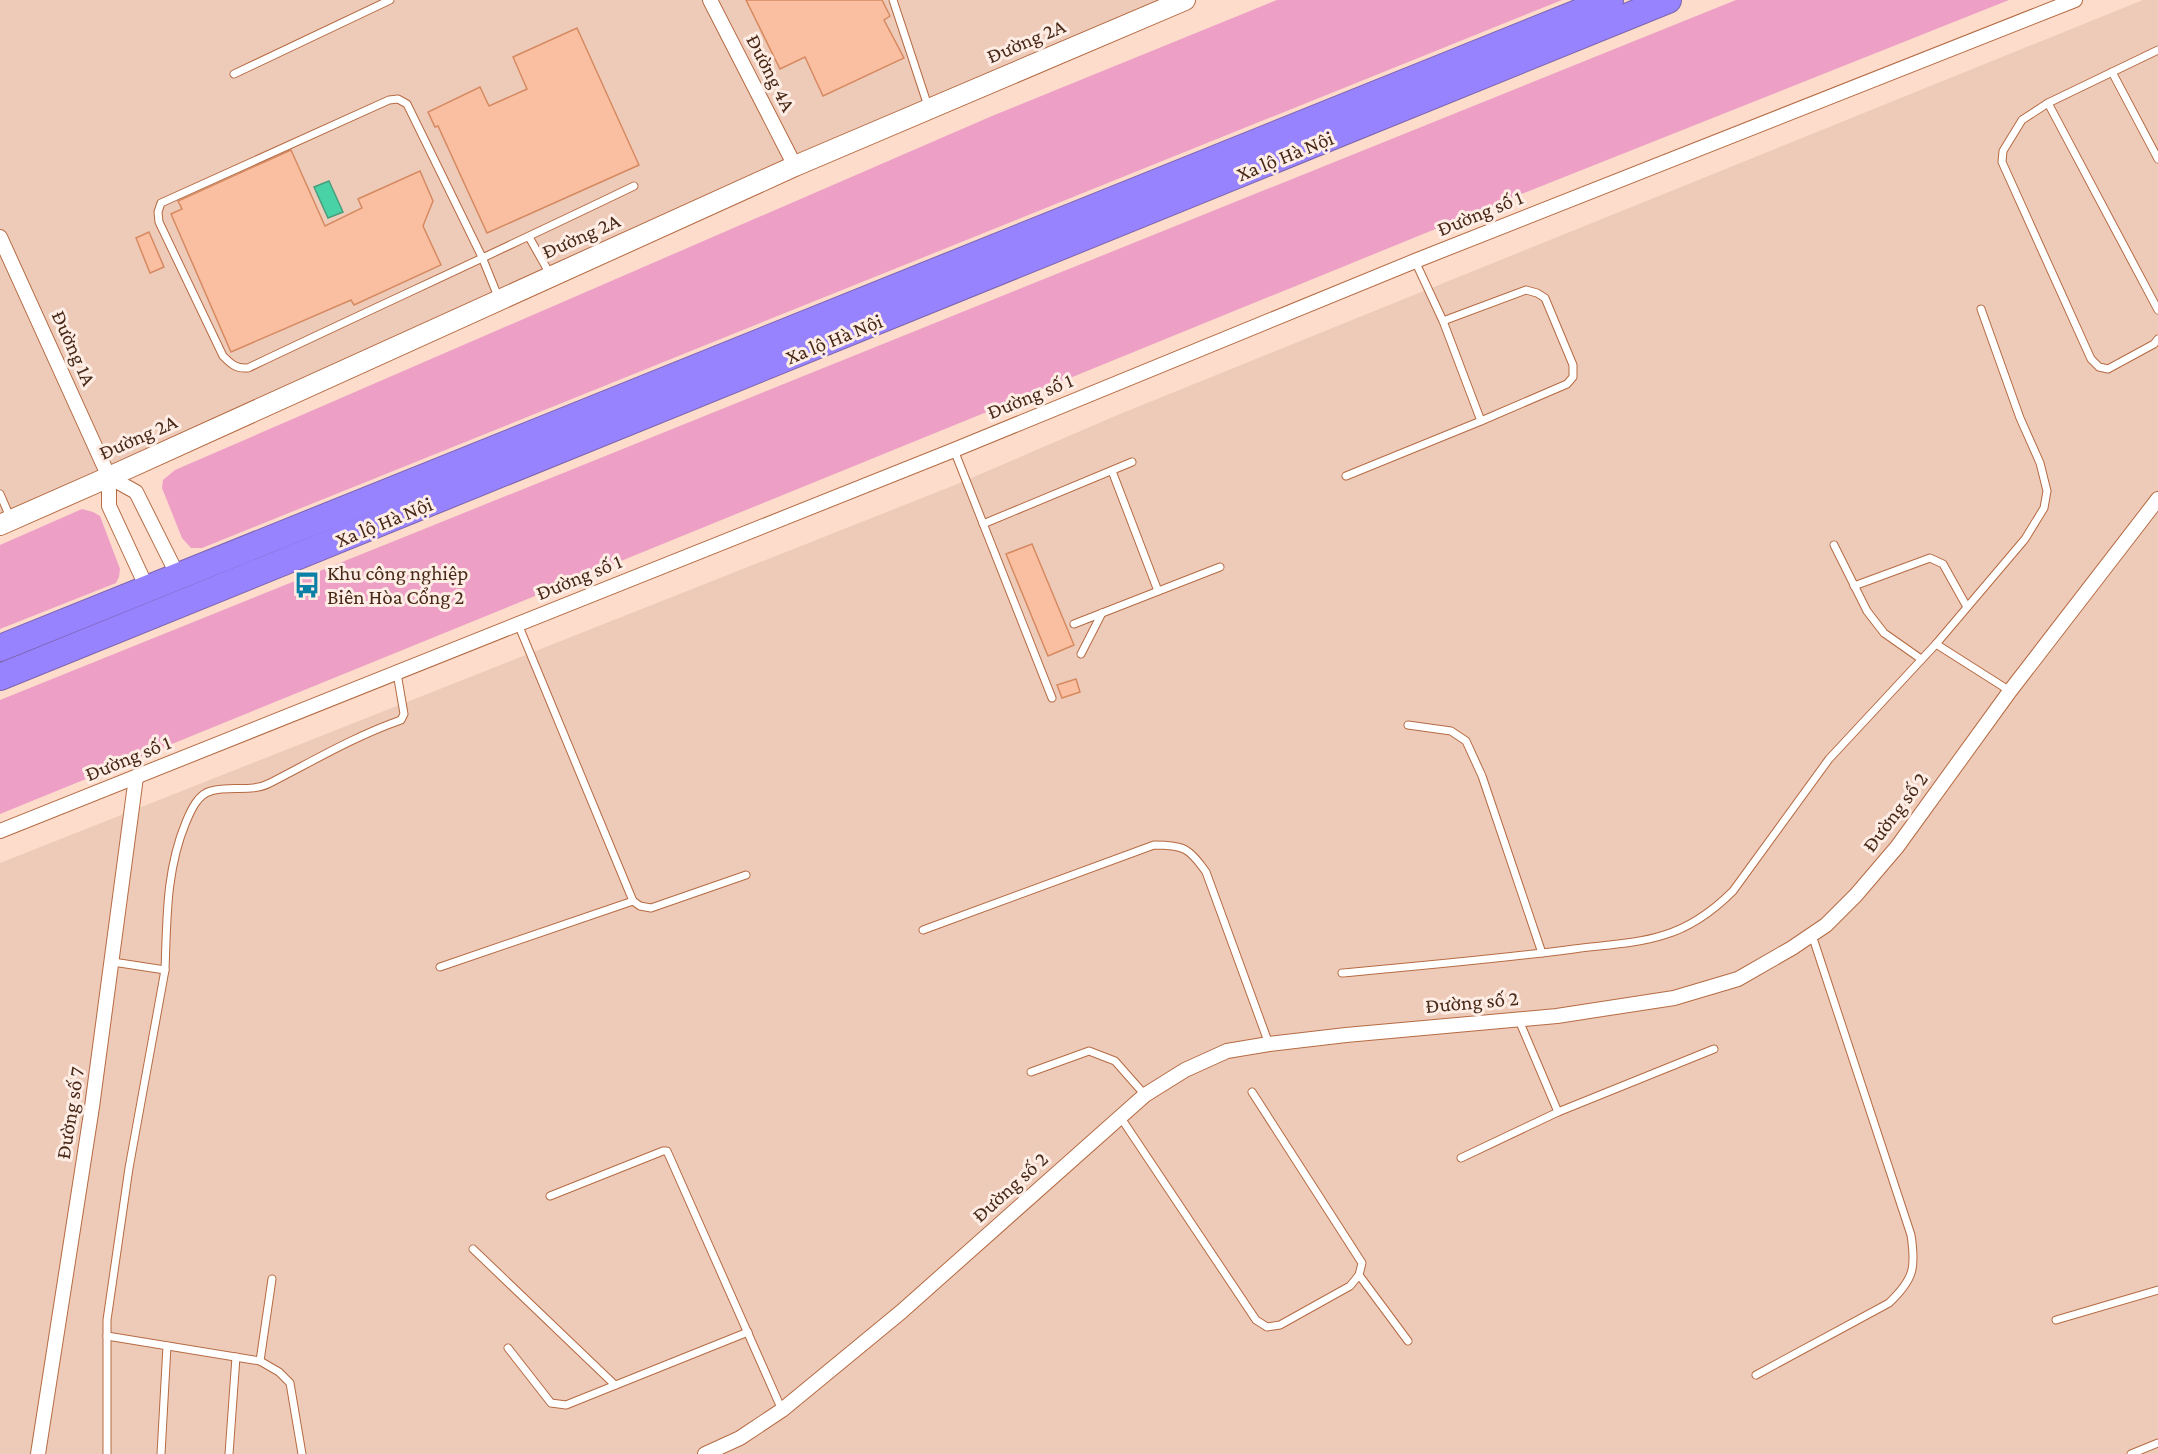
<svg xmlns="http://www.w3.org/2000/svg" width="2158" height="1454" font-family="'Crimson Pro',serif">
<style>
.built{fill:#eecab8}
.green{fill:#ed9fc6}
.water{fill:#4ad2a7;stroke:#499f7c;stroke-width:1.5}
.building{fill:#fabfa1;stroke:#d68a61;stroke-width:1.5}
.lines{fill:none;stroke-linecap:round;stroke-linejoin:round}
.lane-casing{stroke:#b56b43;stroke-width:9}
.street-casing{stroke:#b56b43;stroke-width:16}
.secondary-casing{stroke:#b56b43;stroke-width:22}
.highway-casing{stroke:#7c64ae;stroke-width:28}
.lane{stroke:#fff;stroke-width:7}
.street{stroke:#fff;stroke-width:14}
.secondary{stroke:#fff;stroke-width:20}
.highway{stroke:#9883ff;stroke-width:26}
.labels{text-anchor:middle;stroke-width:6;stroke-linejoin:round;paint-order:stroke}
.street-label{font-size:21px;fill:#482918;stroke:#feede5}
.poi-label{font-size:21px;fill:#482918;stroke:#feede5;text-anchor:start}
</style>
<rect width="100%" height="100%" fill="#fddccb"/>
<g class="built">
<polygon points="0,0 1159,0 796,154 100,471 0,513"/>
<polygon points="2143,0 2158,0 2158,1454 0,1454 0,863 955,485 1120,414"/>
</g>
<g class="green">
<polygon points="1277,0 1562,0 202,548 191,548 182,538 162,488 163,480 175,470 992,116"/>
<polygon points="1736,0 2009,0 1514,197 0,814 0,700"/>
<polygon points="82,509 93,512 100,516 120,569 119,577 116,583 0,629 0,545"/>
</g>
<polygon class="water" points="329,181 343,212 328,218 314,187"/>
<g class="building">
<polygon points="746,0 882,0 890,16 884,20 904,58 823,96 805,57 780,69"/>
<polygon points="577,28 639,165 487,233 438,126 435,127 428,112 480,87 489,106 527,89 513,57"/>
<polygon points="291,150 325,226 362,208 358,199 420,171 433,201 423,226 441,265 354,305 351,300 231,352 171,214 182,209 178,201"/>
<polygon points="149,232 164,267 150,273 136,238"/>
<polygon points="1032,544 1074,645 1048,656 1006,554"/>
<polygon points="1076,679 1080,692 1062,698 1057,685"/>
</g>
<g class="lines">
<g class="lane-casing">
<g id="lane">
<polyline points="893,0 928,106"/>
<polyline points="2158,50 2048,103 2022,120 2003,151 2002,162 2091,359 2099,367 2108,369 2154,344 2158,339"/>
<polyline points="2112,72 2158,159"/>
<polyline points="234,74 390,0"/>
<polyline points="2048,103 2158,310"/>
<polyline points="529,237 550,274"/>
<polyline points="1415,261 1443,321 1526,290 1537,293 1545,298 1573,365 1573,377 1567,384 1481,421"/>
<path d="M 499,299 L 482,257 L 407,104 L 398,99 L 389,100 L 161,203 L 158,212 L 159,222 L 223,356 C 231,364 236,369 248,368 C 376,307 506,248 634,186"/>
<polyline points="1981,309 2020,418 2040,463 2047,491 2044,508 2025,539 1936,644 2010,691"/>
<polyline points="954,450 1052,698"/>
<polyline points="1112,471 1158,591"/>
<polyline points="1346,476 1481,421 1443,321"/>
<polyline points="0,494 10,517"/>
<polyline points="983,524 1132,462"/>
<polyline points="1834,545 1867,611 1884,633 1921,659"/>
<polyline points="1854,586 1930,558 1943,564 1967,607"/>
<polyline points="518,624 633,901 640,906 651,908 746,875"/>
<polyline points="1074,624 1220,567"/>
<polyline points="1081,654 1102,613"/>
<polyline points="1408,725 1451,731 1466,741 1482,776 1542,953"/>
<path d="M 923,930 L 1154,845 C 1184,845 1189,848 1206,872 L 1269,1044"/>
<path d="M 113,962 L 165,970 C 167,918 166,870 186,822 C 191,810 198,794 211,791 C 231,785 251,793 270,783 C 313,761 355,736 401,720 L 404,714 L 397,673"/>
<polyline points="440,967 633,901"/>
<path d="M 1342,973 C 1419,966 1497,959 1574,949 C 1604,945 1636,944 1664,935 C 1691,927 1714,910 1733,891 L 1829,759 L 1936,644"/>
<polyline points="1031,1072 1089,1051 1115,1061 1145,1095"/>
<polyline points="1558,1112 1714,1049"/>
<polyline points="1121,1118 1256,1320 1267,1327 1280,1325 1350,1286 1359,1275 1362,1263 1252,1092"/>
<polyline points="1461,1158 1558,1112 1518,1018"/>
<polyline points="550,1196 663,1151 667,1151 782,1410"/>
<polyline points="473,1249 615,1385"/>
<polyline points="1359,1275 1408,1341"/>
<polyline points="2056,1320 2158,1290"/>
<polyline points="107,1336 260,1361 272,1279"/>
<polyline points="508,1348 551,1403 566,1405 748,1332"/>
<polyline points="260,1361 279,1372 290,1383 302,1454"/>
<path d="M 1756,1375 L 1889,1303 C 1914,1279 1916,1268 1911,1235 L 1812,935"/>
<polyline points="107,1454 107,1320 129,1168 165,970"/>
<polyline points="161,1454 167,1346"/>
<polyline points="229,1454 236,1357"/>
<polyline points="2131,1454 2158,1443"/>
</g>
</g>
<g class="street-casing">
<g id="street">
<polyline points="710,0 795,166"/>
<polyline points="0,237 109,477 109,506 147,588"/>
<polyline points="109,477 136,492 178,576"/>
<polyline points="0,831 954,450 1415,261 2075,0"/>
<polyline points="38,1454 92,1107 136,777"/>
<polyline points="705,1454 740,1438 782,1410 901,1312 1145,1095 1185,1070 1227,1051 1269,1044 1346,1035 1557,1016 1674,998 1738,979 1792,948 1826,925 1856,895 1897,847 2010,691 2158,499"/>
</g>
</g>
<g class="secondary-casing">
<polyline id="secondary" points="0,525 109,477 795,166 1185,0"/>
</g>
<g class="highway-casing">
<g id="highway">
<polyline points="0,648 1610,0"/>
<polyline points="0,677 1668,0"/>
</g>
</g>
<use href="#lane" class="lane"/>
<use href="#street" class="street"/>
<use href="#secondary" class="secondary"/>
<use href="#highway" class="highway"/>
</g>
<defs>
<g id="bus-bare" transform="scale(2.07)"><path d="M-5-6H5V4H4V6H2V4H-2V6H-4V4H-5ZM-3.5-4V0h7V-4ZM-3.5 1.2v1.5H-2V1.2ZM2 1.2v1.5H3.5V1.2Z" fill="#0a80a7" stroke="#feede5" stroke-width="2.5" paint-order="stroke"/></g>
</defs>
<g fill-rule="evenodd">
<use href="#bus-bare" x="307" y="585"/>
</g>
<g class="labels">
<g class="street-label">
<text transform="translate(1026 41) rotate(-23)" y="7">Đường 2A</text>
<text transform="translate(771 73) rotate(63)" y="7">Đường 4A</text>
<text transform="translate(1285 156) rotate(-22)" y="7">Xa lộ Hà Nội</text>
<text transform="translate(1480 213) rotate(-22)" y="7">Đường số 1</text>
<text transform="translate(581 236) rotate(-24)" y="7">Đường 2A</text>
<text transform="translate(834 339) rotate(-22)" y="7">Xa lộ Hà Nội</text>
<text transform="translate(74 348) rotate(66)" y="7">Đường 1A</text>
<text transform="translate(1030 396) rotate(-22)" y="7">Đường số 1</text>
<text transform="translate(138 437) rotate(-24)" y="7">Đường 2A</text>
<text transform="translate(384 522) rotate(-22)" y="7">Xa lộ Hà Nội</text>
<text transform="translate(579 577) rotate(-22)" y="7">Đường số 1</text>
<text transform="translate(128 758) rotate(-22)" y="7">Đường số 1</text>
<text transform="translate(1895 812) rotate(-53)" y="7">Đường số 2</text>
<text transform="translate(1472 1002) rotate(-5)" y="7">Đường số 2</text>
<text transform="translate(70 1113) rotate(-81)" y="7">Đường số 7</text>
<text transform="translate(1010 1187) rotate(-42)" y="7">Đường số 2</text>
</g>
<g class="poi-label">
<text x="327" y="580">Khu công nghiệp<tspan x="327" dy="24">Biên Hòa Cổng 2</tspan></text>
</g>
</g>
</svg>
